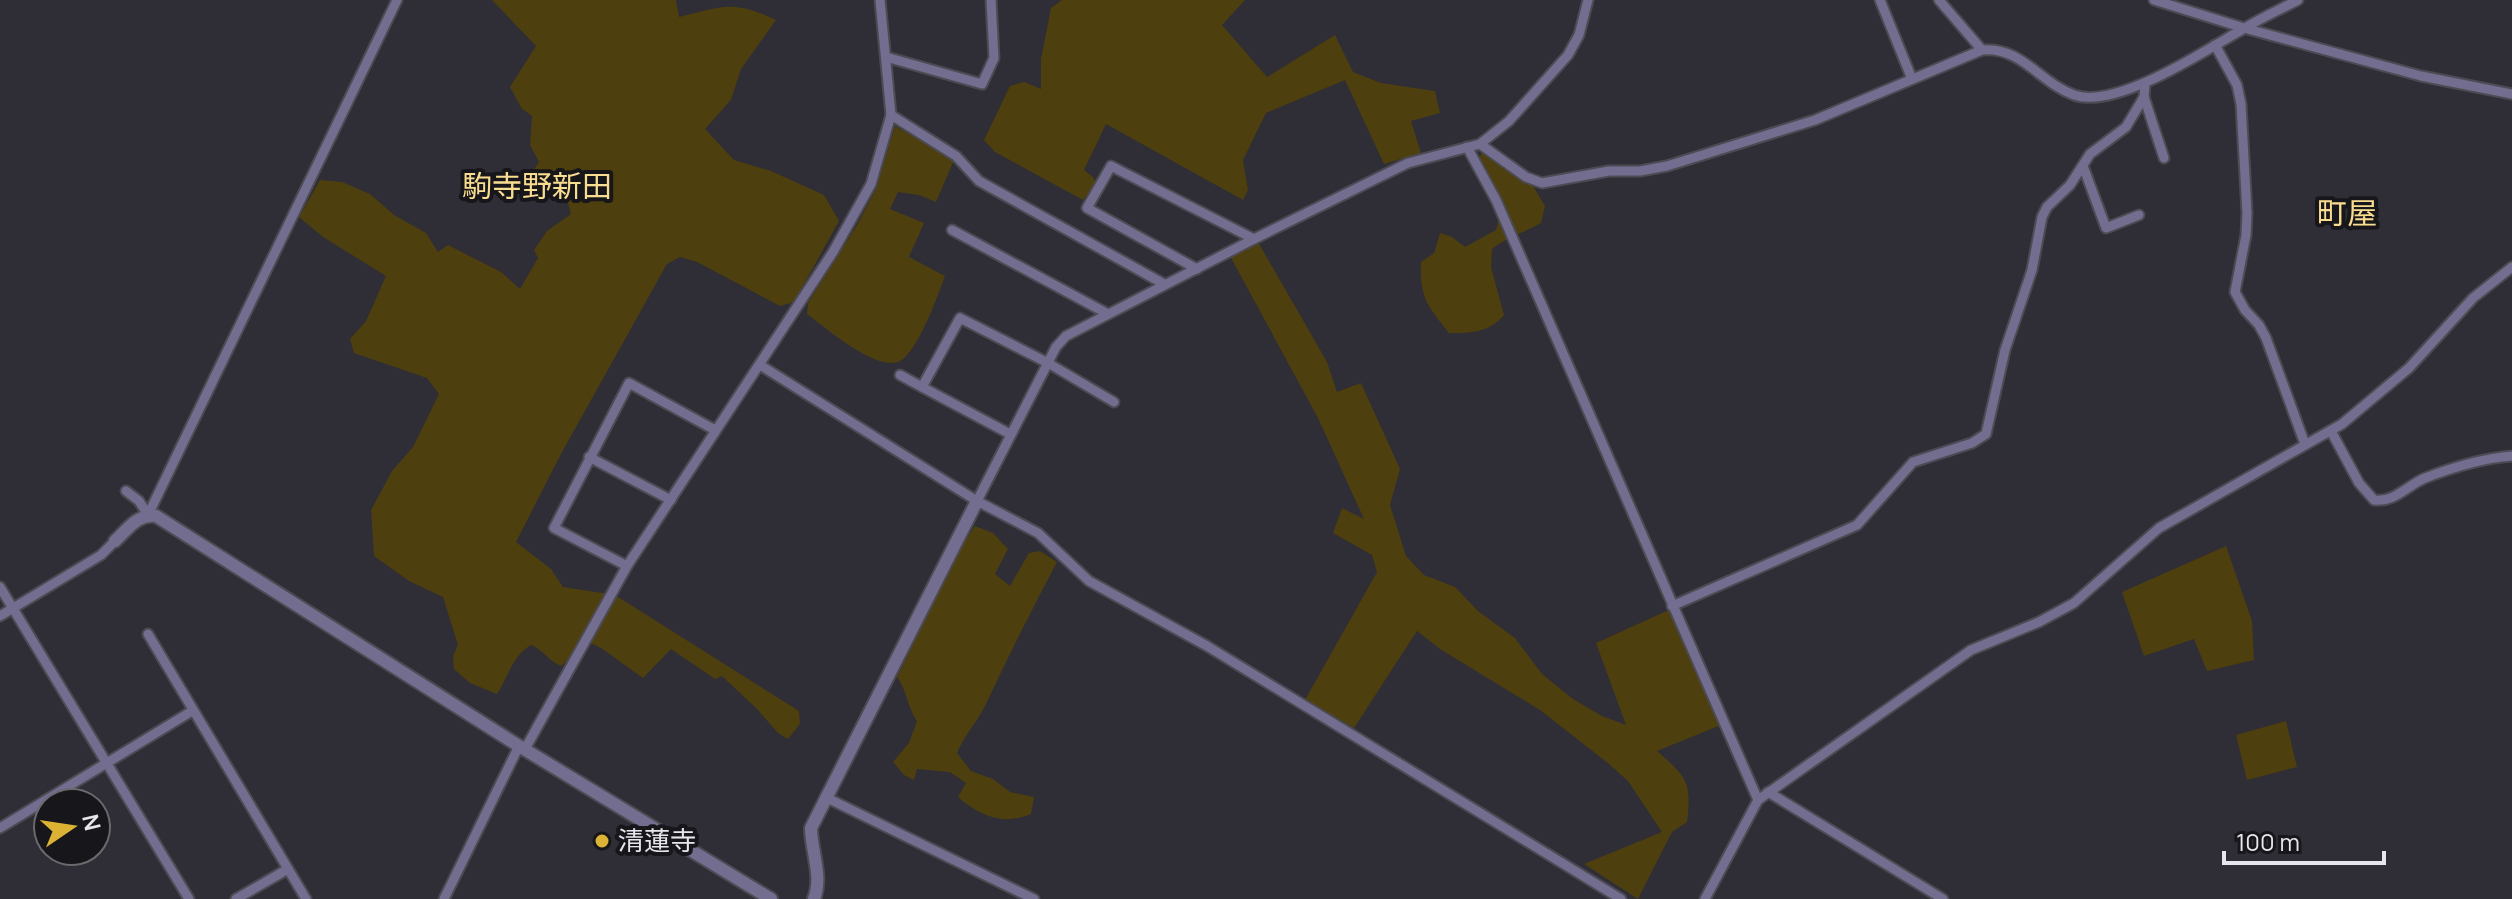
<svg xmlns="http://www.w3.org/2000/svg" width="2512" height="899" font-family="Manrope,'Noto Sans JP',sans-serif">
<style>
.green{fill:#4e3f0e}
.lines{fill:none;stroke-linecap:round;stroke-linejoin:round}
.minor-casing{stroke:#4c4b53;stroke-width:13}
.tertiary-casing{stroke:#4c4b53;stroke-width:16}
.minor{stroke:#736d8f;stroke-width:9}
.tertiary{stroke:#736d8f;stroke-width:12}
.poi-dot{fill:#dbb233;stroke:#17161a;stroke-width:3}
.labels{text-anchor:middle;stroke-width:8;stroke-linejoin:round;paint-order:stroke}
.poi-label{font-size:26px;fill:#e7e6ec;stroke:#17161a;text-anchor:start}
.quarter-label{font-size:30px;fill:#f8dc90;stroke:#17161a}
</style>
<rect width="100%" height="100%" fill="#2f2d36"/>
<g class="green">
<path d="M 492,0 L 676,0 L 679,17 C 724,6 733,0 776,20 L 741,69 L 731,100 L 705,129 L 734,160 L 771,171 L 824,195 L 839,221 L 794,302 L 780,306 L 697,262 L 680,257 L 667,264 L 562,452 L 516,542 L 551,569 L 563,587 L 615,595 L 799,711 L 800,724 L 788,739 L 778,733 L 756,708 L 722,676 L 715,679 L 671,649 L 643,678 L 601,648 L 582,639 L 573,656 L 561,666 C 548,661 544,650 531,645 C 512,656 509,676 497,694 L 470,683 L 454,669 L 453,656 L 458,645 L 443,597 L 409,581 L 374,556 L 371,510 L 392,471 L 413,447 L 439,394 L 427,378 L 354,353 L 350,339 L 366,321 L 386,276 L 323,237 L 299,217 L 320,180 L 342,182 L 370,194 L 394,215 L 426,233 L 438,252 L 448,245 L 501,272 L 520,289 L 538,258 L 534,250 L 547,231 L 571,214 L 566,196 L 532,172 L 539,162 L 530,145 L 532,116 L 522,109 L 510,87 L 536,46 Z"/>
<polygon points="1062,0 1245,0 1222,25 1267,77 1335,35 1353,72 1381,83 1435,91 1440,113 1411,121 1421,153 1384,164 1345,80 1266,113 1243,160 1248,190 1243,200 1106,124 1084,170 1093,177 1096,183 1083,200 995,152 984,140 1010,86 1024,82 1041,89 1041,59 1051,8"/>
<path d="M 895,126 L 954,160 L 936,202 L 919,195 L 898,192 L 890,209 L 924,223 L 909,257 L 945,276 C 938,295 917,355 898,362 C 874,370 826,328 807,314 L 808,303 L 857,225 L 876,189 Z"/>
<path d="M 1483,152 L 1533,186 L 1545,206 L 1541,223 C 1524,233 1508,236 1492,249 L 1491,267 L 1504,315 C 1489,333 1471,333 1449,333 C 1427,305 1420,299 1421,262 L 1434,253 L 1440,233 L 1452,237 L 1465,247 L 1496,230 L 1498,222 L 1507,211 L 1479,157 Z"/>
<path d="M 1258,242 L 1327,362 L 1337,392 L 1361,383 L 1400,469 L 1390,505 L 1406,556 L 1424,575 L 1455,587 L 1478,611 L 1515,638 L 1542,674 L 1573,699 L 1602,716 L 1626,725 L 1596,643 L 1671,609 L 1721,725 L 1657,751 C 1687,777 1692,782 1687,822 L 1672,832 L 1638,899 L 1584,864 L 1662,832 L 1628,781 L 1609,764 L 1540,710 L 1440,649 L 1417,631 L 1354,728 L 1305,700 L 1377,572 L 1372,555 L 1333,533 L 1342,508 L 1364,519 L 1318,418 L 1230,256 Z"/>
<path d="M 975,526 L 993,533 L 1008,549 L 995,574 L 1010,586 L 1029,553 L 1040,551 L 1057,562 C 1032,609 1008,657 985,706 C 977,722 965,734 957,753 L 971,771 L 993,779 L 1010,792 L 1034,797 L 1031,814 C 1003,826 980,816 958,797 L 966,783 L 950,772 L 917,769 L 914,780 L 904,775 L 893,762 L 909,743 L 917,721 C 907,706 907,691 897,677 L 959,550 Z"/>
<polygon points="2226,546 2252,621 2254,660 2207,671 2194,639 2144,656 2122,592"/>
<polygon points="2286,721 2297,767 2247,780 2236,735"/>
</g>
<g class="lines">
<g class="minor-casing">
<g id="minor">
<polyline points="1880,0 1912,79"/>
<polyline points="1939,0 1982,50"/>
<polyline points="2154,0 2244,28 2421,76 2512,94"/>
<polyline points="2215,45 2237,85 2241,104 2247,213 2246,235 2235,292 2245,310 2259,325 2266,338 2305,444"/>
<polyline points="886,57 982,84 994,58 991,0"/>
<polyline points="2144,97 2164,158"/>
<polyline points="891,115 956,156 979,181 1164,284"/>
<path d="M 1480,144 L 1526,177 L 1542,183 L 1609,171 L 1640,171 L 1667,166 L 1815,120 L 1982,50 C 2021,46 2040,83 2074,95 C 2116,110 2206,50 2243,29 C 2261,18 2279,10 2298,0"/>
<polyline points="1467,147 1496,200 1758,800"/>
<polyline points="2083,166 2106,228 2139,215"/>
<polyline points="952,230 1108,314"/>
<polyline points="1197,269 1087,208 1111,166 1254,239"/>
<polyline points="760,365 977,501 1038,533 1089,581 1207,646 1621,899"/>
<polyline points="900,375 922,387"/>
<path d="M 2331,431 L 2359,483 L 2374,500 C 2394,503 2408,485 2425,478 C 2451,468 2484,458 2512,456"/>
<polyline points="1010,434 922,387 960,318 1048,363 1114,402"/>
<polyline points="589,457 671,500"/>
<polyline points="126,491 139,501 148,515"/>
<polyline points="977,501 1056,347 1066,336 1254,239 1408,163 1480,144 1509,121 1568,55 1579,35 1588,0"/>
<polyline points="148,515 397,0"/>
<polyline points="627,566 554,528 629,383 715,430"/>
<polyline points="0,587 189,899"/>
<polyline points="1672,606 1857,525 1913,462 1972,443 1986,434 2005,350 2032,270 2042,217 2047,207 2070,185 2090,154 2126,127 2144,97 2145,84"/>
<polyline points="0,616 101,555 115,541"/>
<polyline points="148,634 306,899"/>
<polyline points="525,749 627,566 833,252 871,184 891,115 880,0"/>
<polyline points="1768,792 1943,899"/>
<polyline points="825,797 1034,899"/>
<polyline points="0,828 192,711"/>
<polyline points="236,899 288,869"/>
<polyline points="444,899 519,746"/>
<polyline points="1705,899 1758,800 1971,650 2039,622 2074,603 2159,528 2342,424 2409,368 2473,298 2512,267"/>
</g>
</g>
<g class="tertiary-casing">
<g id="tertiary">
<path d="M 115,541 C 127,530 138,513 156,516 L 519,746 L 771,899"/>
<path d="M 814,899 C 823,876 811,851 811,828 L 977,501"/>
</g>
</g>
<use href="#minor" class="minor"/>
<use href="#tertiary" class="tertiary"/>
</g>
<circle class="poi-dot" cx="602" cy="841" r="8"/>
<g class="labels">
<g class="poi-label">
<text x="618" y="850">清蓮寺</text>
</g>
<g class="quarter-label">
<text x="537" y="197">駒寺野新田</text>
<text x="2347" y="224">町屋</text>
</g>
</g>
<g transform="translate(72 827) rotate(77)"><circle r="38" fill="#17161a" stroke="#6a696e" stroke-width="2"/>
<path d="M0-6L14 30L0 20L-14 30Z" fill="#dbb233"/>
<text y="-12" font-size="22" font-weight="bold" text-anchor="middle" fill="#e7e6ec">N</text>
</g>
<path d="M2224 851v12h160v-12" fill="none" stroke="#e7e6ec" stroke-width="4"/>
<text x="2236" y="851" font-size="24" fill="#e7e6ec" stroke="#17161a" stroke-width="6" paint-order="stroke">100 m</text>
</svg>
